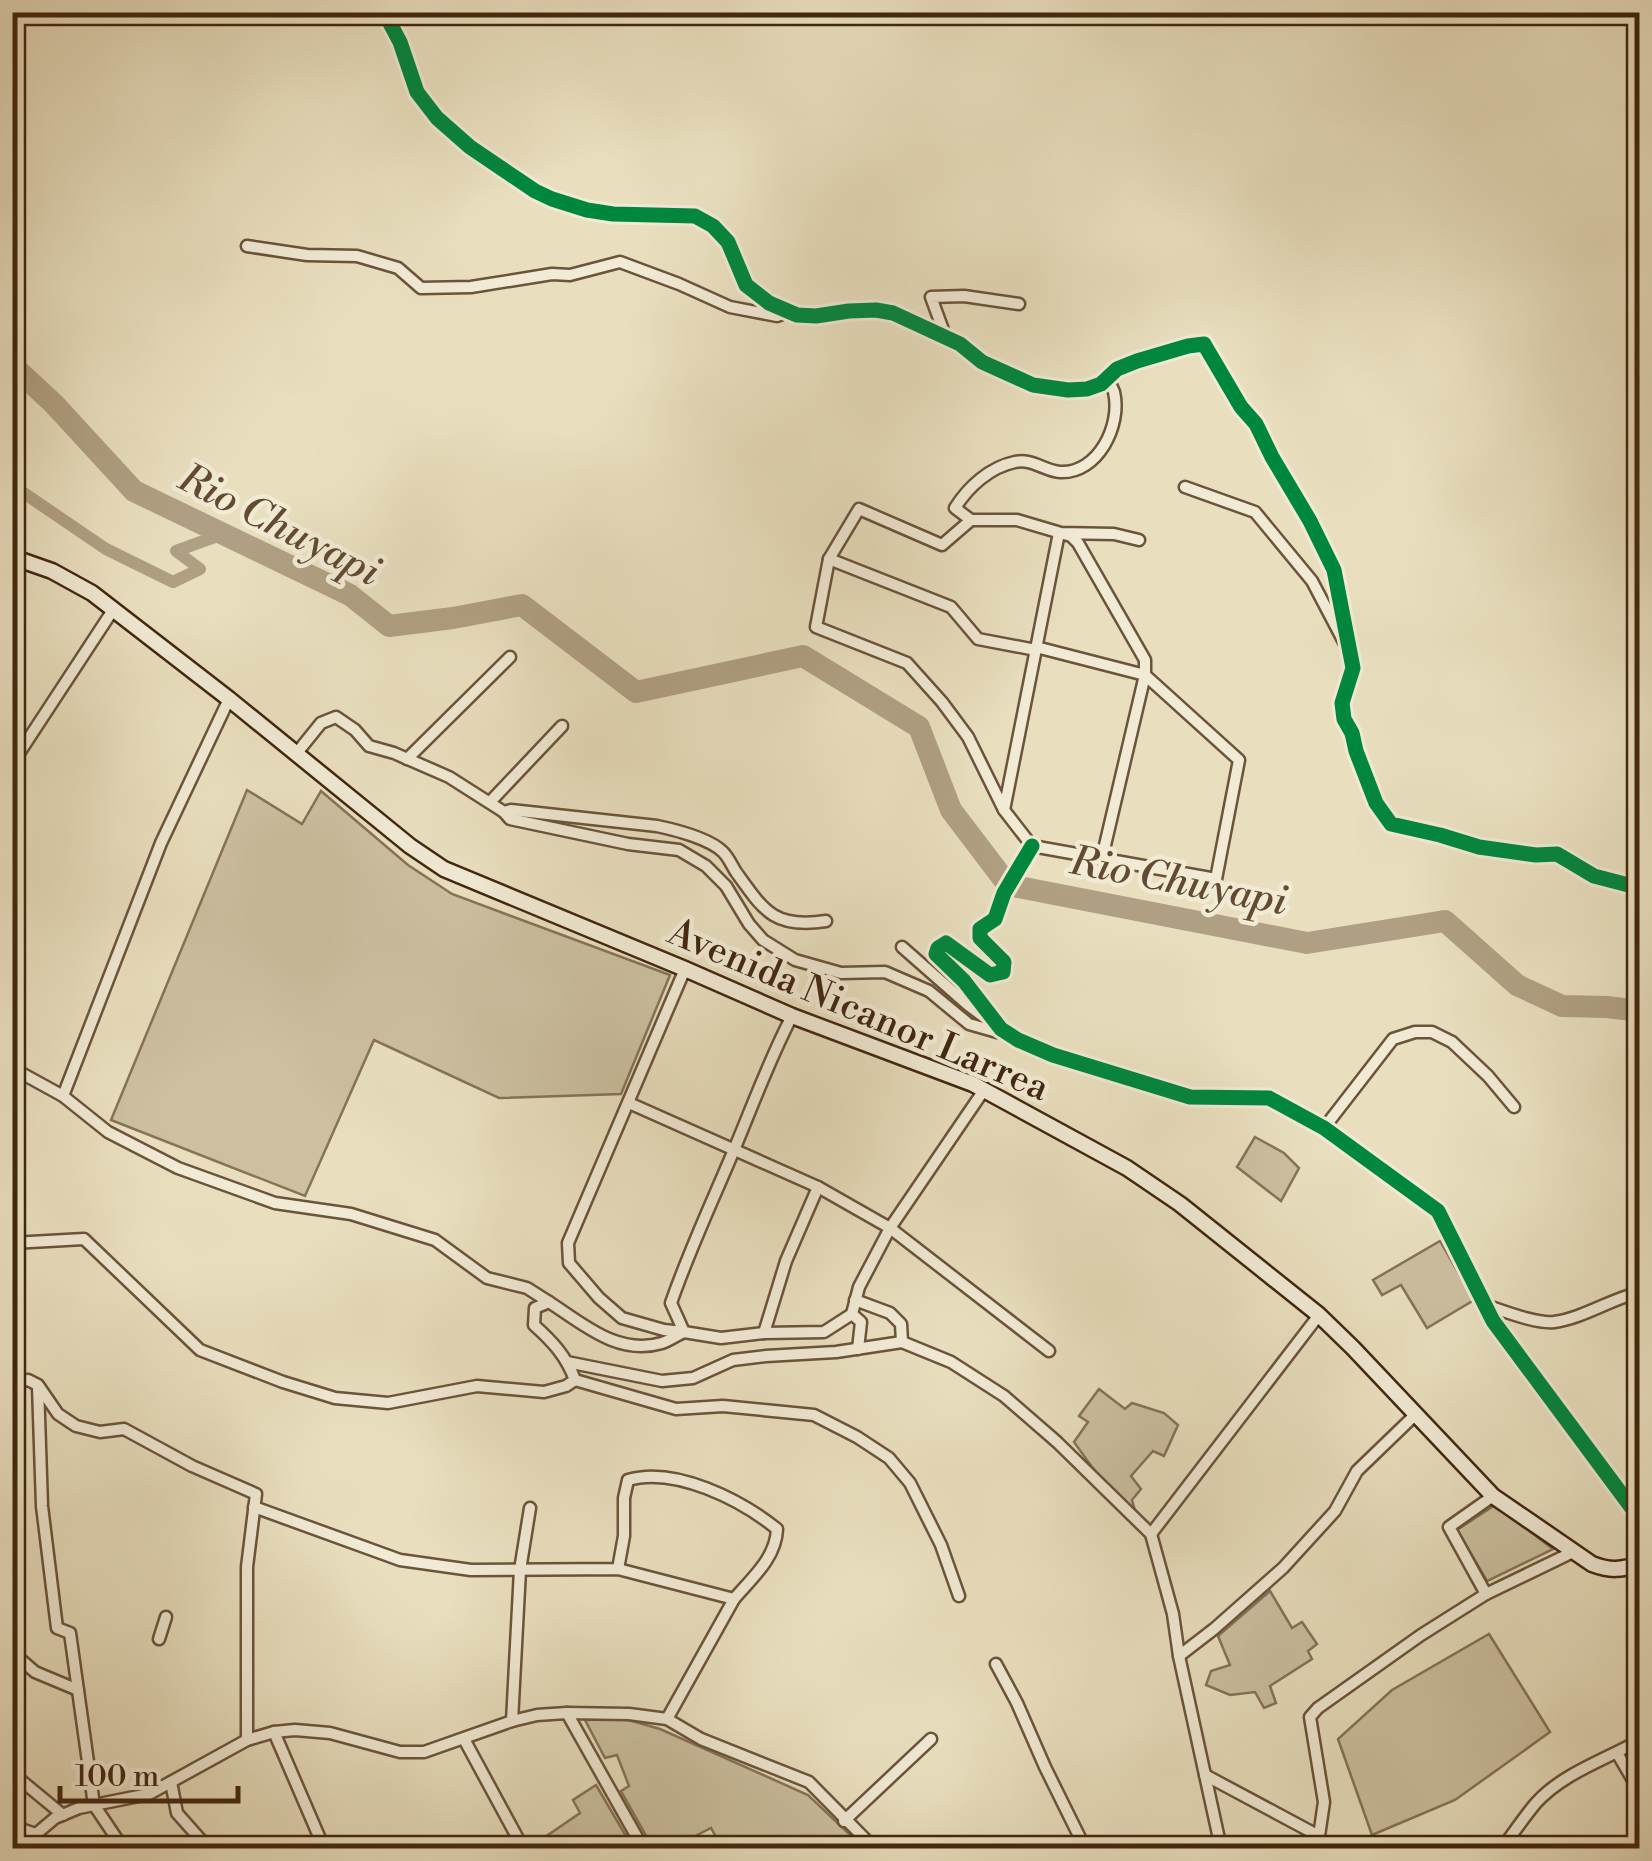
<svg xmlns="http://www.w3.org/2000/svg" width="1652" height="1861" font-family="'Libre Bodoni',serif">
<style>
.green{fill:#ccc0a1;stroke:#867358;stroke-width:2.5}
.lines{fill:none;stroke-linecap:round;stroke-linejoin:round}
.canal{stroke:#b0a083;stroke-width:12}
.river{stroke:#b0a083;stroke-width:22}
.street-casing{stroke:#6b543a;stroke-width:15}
.secondary-casing{stroke:#41260e;stroke-width:19}
.street{stroke:#f1ead5;stroke-width:10}
.secondary{stroke:#f1ead5;stroke-width:14}
.cycleway-casing{stroke:#f1ead5;stroke-width:21}
.cycleway{stroke:#00873e;stroke-width:15}
.labels{text-anchor:middle;stroke-width:9;stroke-linejoin:round;paint-order:stroke}
.street-label{font-size:38px;fill:#41260e;stroke:#f1ead5}
.water-label{font-size:40px;font-style:italic;fill:#624b31;stroke:#f1ead5}
</style>
<rect width="100%" height="100%" fill="#e9dfbf"/>
<filter id="stains"><feTurbulence type="fractalNoise" baseFrequency=".002" numOctaves="4"/><feColorMatrix values="0 0 0 0 .2 0 0 0 0 .09 0 0 0 0 .02 0 0 0 .5 -.17"/></filter>
<radialGradient id="worn" r=".72"><stop offset=".6" stop-color="#630" stop-opacity="0"/><stop offset="1" stop-color="#630" stop-opacity=".3"/></radialGradient>
<g class="green">
<polygon points="247,790 302,824 321,791 408,865 452,894 670,975 621,1094 499,1098 374,1040 305,1196 111,1120"/>
<polygon points="1255,1137 1284,1153 1299,1168 1281,1201 1237,1167"/>
<polygon points="1440,1241 1474,1300 1427,1328 1401,1285 1382,1295 1373,1280"/>
<polygon points="1099,1389 1125,1409 1132,1403 1164,1413 1178,1425 1164,1456 1153,1451 1131,1476 1141,1489 1132,1500 1136,1514 1102,1481 1074,1442 1088,1422 1079,1416"/>
<polygon points="1495,1505 1553,1549 1487,1581 1457,1530"/>
<polygon points="1270,1591 1292,1628 1302,1622 1317,1644 1308,1651 1312,1659 1270,1686 1276,1703 1264,1708 1255,1692 1230,1695 1206,1685 1211,1671 1230,1665 1218,1636"/>
<polygon points="1489,1634 1550,1732 1455,1800 1372,1835 1338,1739 1392,1690"/>
<path d="M 625,1719 L 660,1729 L 808,1795 L 864,1848 L 808,1848 L 800,1839 C 779,1853 774,1850 753,1840 L 752,1848 L 722,1848 L 711,1828 L 672,1848 L 653,1848 L 621,1791 L 629,1786 L 617,1755 L 605,1758 L 585,1720 Z"/>
<polygon points="596,1785 633,1848 533,1848 532,1846 580,1813 573,1800"/>
</g>
<g class="lines">
<polyline class="canal" points="12,485 106,549 173,582 200,569 176,551 223,534"/>
<polyline class="river" points="12,365 54,404 134,491 350,595 389,626 453,618 522,605 636,692 803,656 919,727 951,810 1008,885 1307,943 1445,921 1517,985 1562,1006 1607,1007 1640,1011"/>
<g class="street-casing">
<g id="street">
<polyline points="384,12 400,42 417,92 437,118 470,147 535,191 552,199 587,210 613,214 695,216 713,226 728,242 746,285 769,303 797,315 816,316 849,311 876,310 893,313 960,344 982,362 1033,385 1068,390 1087,389 1101,384 1117,369 1137,361 1188,346 1204,344 1241,407 1256,424 1272,457 1310,521 1334,570 1353,668 1342,703 1344,719 1352,733 1356,751 1376,803 1391,824 1440,835 1479,847 1536,855 1557,854 1594,876 1640,888"/>
<polyline points="247,246 307,255 357,256 398,268 421,288 471,287 552,274 570,275 620,262 679,284 730,307 777,316 788,312"/>
<polyline points="946,338 931,297 964,296 1019,304"/>
<path d="M 1108,377 C 1109,382 1112,387 1114,392 C 1122,425 1098,474 1060,472 C 1045,471 1031,458 1015,462 C 990,467 968,487 955,508 L 971,520 L 1017,520 L 1071,536 L 1078,543 L 1145,660 L 1145,675 L 1239,760 L 1216,879 L 1032,846 L 1004,810 L 1059,533 L 1114,534 L 1139,540"/>
<polyline points="1185,487 1255,512 1312,581 1344,642"/>
<polyline points="971,520 942,545 859,509 829,559 951,607 978,639 1036,650"/>
<polyline points="829,559 816,627 907,663 942,702 968,737 1004,810"/>
<polyline points="1036,647 1145,675 1102,858"/>
<path d="M 296,754 L 321,723 L 336,717 L 355,730 L 369,746 L 394,753 L 449,777 L 504,812 L 511,810 L 657,826 C 676,830 710,839 723,852 C 729,858 732,866 736,872 C 764,911 774,929 826,921"/>
<polyline points="407,759 510,657"/>
<polyline points="12,764 113,610"/>
<polyline points="490,802 562,726"/>
<polyline points="504,812 510,819 628,844 679,850 706,866 726,886 749,924 763,940 795,960 841,973 885,972 929,991 969,1024 997,1032 1001,1029"/>
<polyline points="1032,846 1004,893 995,919 980,929 980,938 1004,962 1003,972 990,975 946,943 938,948 936,954 964,981 1001,1029 1018,1040 1053,1055 1190,1097 1269,1098 1324,1128 1438,1211 1493,1321 1640,1519"/>
<polyline points="902,947 968,1005 988,1020"/>
<path d="M 792,1016 C 770,1058 754,1102 736,1145 C 714,1198 690,1248 671,1303 L 684,1332 L 721,1338 L 764,1333 L 824,1332 L 852,1314"/>
<polyline points="12,1068 63,1096 108,1132 178,1168 275,1203 351,1214 435,1240 487,1278 527,1288 549,1302"/>
<polyline points="63,1096 161,843 229,699"/>
<polyline points="629,1103 818,1187 890,1228 1049,1351"/>
<polyline points="1324,1128 1393,1039 1415,1032 1432,1032 1452,1042 1488,1076 1514,1107"/>
<path d="M 12,1243 L 84,1239 L 200,1350 L 283,1382 L 335,1398 L 388,1403 L 477,1386 L 544,1392 L 566,1386 L 575,1380 C 566,1356 553,1342 534,1325 L 535,1308 L 549,1302 C 583,1324 618,1356 662,1343 C 669,1341 677,1335 684,1332"/>
<polyline points="855,1300 890,1313 901,1324 902,1342"/>
<path d="M 1485,1305 C 1504,1311 1536,1324 1554,1322 C 1583,1318 1609,1300 1637,1293 L 1640,1295"/>
<polyline points="683,1332 664,1330 622,1318 599,1298 569,1263 568,1243 685,969"/>
<polyline points="764,1333 786,1261 818,1187"/>
<polyline points="858,1349 861,1322 852,1314 859,1287 890,1228 984,1090"/>
<polyline points="567,1362 662,1381 693,1378 733,1360 766,1356 836,1352 902,1342 951,1362 1004,1396 1057,1442 1151,1534 1173,1614 1179,1656 1221,1848"/>
<polyline points="575,1380 676,1409 723,1406 814,1415 857,1437 889,1458 910,1483 941,1545 959,1596"/>
<polyline points="12,1382 28,1380 38,1385 58,1414 76,1426 100,1432 124,1429 192,1466 256,1494 247,1567 247,1740"/>
<polyline points="38,1386 42,1506 57,1628 70,1633 94,1805 123,1848"/>
<path d="M 254,1507 L 400,1560 L 471,1570 L 618,1569 L 734,1599 C 752,1578 776,1558 777,1529 C 741,1500 675,1466 628,1480 L 624,1498 L 624,1536 L 618,1569"/>
<polyline points="1151,1534 1319,1315"/>
<polyline points="1486,1594 1573,1552"/>
<polyline points="159,1639 166,1617"/>
<polyline points="12,1652 35,1672 78,1690"/>
<polyline points="1179,1656 1214,1629 1283,1568 1335,1511 1357,1471 1415,1415"/>
<polyline points="996,1664 1017,1703 1045,1767 1085,1848"/>
<polyline points="567,1713 643,1848"/>
<polyline points="667,1719 734,1599"/>
<polyline points="512,1721 520,1570 530,1508"/>
<polyline points="274,1732 324,1848"/>
<polyline points="464,1739 523,1848"/>
<polyline points="1617,1753 1640,1792"/>
<polyline points="12,1773 63,1815"/>
<polyline points="1205,1775 1319,1836 1316,1848"/>
<polyline points="171,1782 177,1813 208,1848"/>
<polyline points="844,1821 931,1739"/>
<polyline points="12,1826 36,1834"/>
<polyline points="1319,1836 1324,1802 1310,1717 1318,1708 1421,1635 1486,1594 1449,1527 1493,1496"/>
<polyline points="25,1848 36,1834 55,1818 79,1808 149,1794 247,1740 274,1732 295,1730 330,1733 400,1752 424,1752 512,1721 537,1715 567,1713 629,1714 667,1719 701,1739 809,1782 874,1848"/>
<path d="M 1502,1848 C 1513,1834 1524,1817 1536,1803 C 1563,1773 1605,1760 1640,1740"/>
</g>
</g>
<g class="secondary-casing">
<path id="secondary" d="M 12,557 L 52,571 L 92,593 L 229,699 L 410,846 L 444,869 L 685,969 L 792,1016 L 973,1084 L 1127,1168 L 1180,1204 L 1319,1315 L 1353,1348 L 1493,1496 L 1592,1564 C 1610,1571 1621,1570 1640,1564"/>
</g>
<use href="#street" class="street"/>
<use href="#secondary" class="secondary"/>
<g class="cycleway-casing">
<g id="cycleway">
<polyline points="384,12 400,42 417,92 437,118 470,147 535,191 552,199 587,210 613,214 695,216 713,226 728,242 746,285 769,303 797,315 816,316 849,311 876,310 893,313 960,344 982,362 1033,385 1068,390 1087,389 1101,384 1117,369 1137,361 1188,346 1204,344 1241,407 1256,424 1272,457 1310,521 1334,570 1353,668 1342,703 1344,719 1352,733 1356,751 1376,803 1391,824 1440,835 1479,847 1536,855 1557,854 1594,876 1640,888"/>
<polyline points="1032,846 1004,893 995,919 980,929 980,938 1004,962 1003,972 990,975 946,943 938,948 936,954 964,981 1001,1029 1018,1040 1053,1055 1190,1097 1269,1098 1324,1128 1438,1211 1493,1321 1640,1519"/>
</g>
</g>
<use href="#cycleway" class="cycleway"/>
</g>
<g class="labels">
<g class="street-label">
<text transform="translate(859 1009) rotate(23)" y="13">Avenida Nicanor Larrea</text>
</g>
<g class="water-label">
<text transform="translate(280 524) rotate(27)" y="14">Rio Chuyapi</text>
<text transform="translate(1179 880) rotate(11)" y="14">Rio Chuyapi</text>
</g>
</g>
<rect width="1652" height="1861" fill="none" stroke="#e9dfbf" stroke-width="50"/>
<rect x="15" y="15" width="1622" height="1831" fill="none" stroke="#41260e" stroke-width="5"/>
<rect x="25" y="25" width="1602" height="1811" fill="none" stroke="#41260e" stroke-width="2.5"/>
<path d="M60 1786v15h178v-15" fill="none" stroke="#41260e" stroke-width="5"/>
<text x="75" y="1786" font-size="30" fill="#41260e" stroke="#f1ead5" stroke-width="8" paint-order="stroke">100 m</text>
<rect width="100%" height="100%" filter="url(#stains)"/>
<rect width="100%" height="100%" fill="url(#worn)"/>
</svg>
